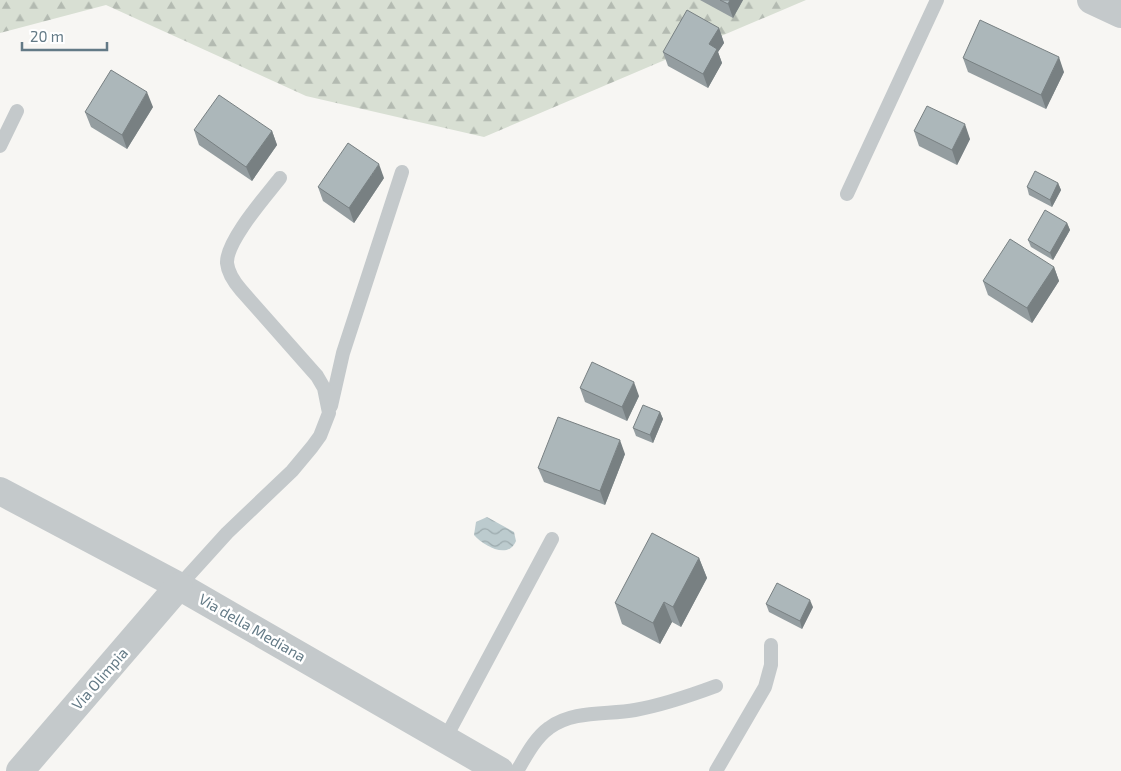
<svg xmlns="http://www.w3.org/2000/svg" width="1121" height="771" font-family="'Exo 2',sans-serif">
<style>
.forest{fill:url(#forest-firs)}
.water{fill:url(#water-waves)}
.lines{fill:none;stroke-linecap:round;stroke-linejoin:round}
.lane{stroke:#c4c9cb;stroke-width:14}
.street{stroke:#c4c9cb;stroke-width:28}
.wall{fill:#949da0}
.shaded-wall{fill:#788082}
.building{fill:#acb7ba;stroke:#788082}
.labels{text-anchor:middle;stroke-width:5;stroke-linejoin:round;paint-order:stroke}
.street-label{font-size:15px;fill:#637a86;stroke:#fff}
</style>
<defs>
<pattern id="forest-firs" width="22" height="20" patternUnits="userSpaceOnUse" patternTransform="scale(1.25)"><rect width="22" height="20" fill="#d8dfd3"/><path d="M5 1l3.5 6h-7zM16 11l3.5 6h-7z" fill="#b3bab1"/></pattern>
<pattern id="water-waves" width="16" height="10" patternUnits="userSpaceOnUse" patternTransform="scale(1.25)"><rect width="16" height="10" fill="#bccbce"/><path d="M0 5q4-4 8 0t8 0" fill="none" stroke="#9caaad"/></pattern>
</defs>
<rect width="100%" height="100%" fill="#f7f6f3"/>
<polygon class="forest" points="0,0 806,0 484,137 306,96 106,5 0,33"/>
<path class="water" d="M 487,517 L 514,532 L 516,541 C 508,560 484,546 474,535 L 476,522 Z"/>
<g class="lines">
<g class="lane">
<polyline points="0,146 17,111"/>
<polyline points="847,194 937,0"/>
<polyline points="331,406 343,353 402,172"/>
<path d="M 179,586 L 227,533 L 292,471 L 312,447 L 320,436 L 329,413 L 324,388 L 317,376 L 241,290 C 235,283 228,273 227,263 C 226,241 266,196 280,178"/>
<polyline points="445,739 552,539"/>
<path d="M 517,771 C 526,756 535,738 549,728 C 573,710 607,715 635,710 C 663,705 689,696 716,686"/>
<polyline points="716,771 765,687 771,665 771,645"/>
</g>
<g class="street">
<polyline points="1091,0 1121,14"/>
<polyline points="0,491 179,586 500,771"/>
<polyline points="20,771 179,586"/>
</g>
</g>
<g class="wall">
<polygon points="700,0 743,0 733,18"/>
<polygon points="719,28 724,43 718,52 722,63 708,88 668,66 663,52"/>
<polygon points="963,58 1064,72 1046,109 968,72"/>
<polygon points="153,107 127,149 91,127 85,112"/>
<polygon points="194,130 272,131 277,145 252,181 199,145"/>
<polygon points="914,131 970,139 957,165 919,146"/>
<polygon points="384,178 354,223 323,201 318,187"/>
<polygon points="1058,183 1061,190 1052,207 1029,195 1027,187"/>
<polygon points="1067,223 1070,230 1053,260 1031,247 1028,240"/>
<polygon points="1054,267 1059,281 1032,323 988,295 983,281"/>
<polygon points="580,388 639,396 627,421 585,402"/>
<polygon points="660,412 663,419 653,443 636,436 633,428"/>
<polygon points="625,454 605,505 544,482 538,468"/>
<polygon points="699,558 707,578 681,627 672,622 660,644 622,624 615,603"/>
<polygon points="766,604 813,607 802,629 769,612"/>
</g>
<g class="shaded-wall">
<polygon points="730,0 743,0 733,18 728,4"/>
<polygon points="719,28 724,43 718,52 722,63 708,88 703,74 709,44"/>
<polygon points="1059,57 1064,72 1046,109 1041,95"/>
<polygon points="147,92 153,107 127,149 122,135"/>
<polygon points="965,124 970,139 957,165 952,150"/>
<polygon points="272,131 277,145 252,181 246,167"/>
<polygon points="379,164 384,178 354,223 349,208"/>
<polygon points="1058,183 1061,190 1052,207 1050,200"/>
<polygon points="1067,223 1070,230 1053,260 1050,253"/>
<polygon points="1054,267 1059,281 1032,323 1027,308"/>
<polygon points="634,382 639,396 627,421 622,407"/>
<polygon points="660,412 663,419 653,443 650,435"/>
<polygon points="620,440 625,454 605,505 600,491"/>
<polygon points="699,558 707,578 681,627 673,607"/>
<polygon points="810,600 813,607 802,629 800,621"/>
<polygon points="664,602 672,622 660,644 653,623"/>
</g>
<g class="building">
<polygon points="720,0 730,0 728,4"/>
<polygon points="687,10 719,28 709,44 717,49 703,74 663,52"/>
<polygon points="980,20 1059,57 1041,95 963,58"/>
<polygon points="111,70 147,92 122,135 85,112"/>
<polygon points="219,95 272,131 246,167 194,130"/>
<polygon points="927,106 965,124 952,150 914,131"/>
<polygon points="348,143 379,164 349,208 318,187"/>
<polygon points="1035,171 1058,183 1050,200 1027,187"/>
<polygon points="1045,210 1067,223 1050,253 1028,240"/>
<polygon points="1010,239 1054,267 1027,308 983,281"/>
<polygon points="592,362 634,382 622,407 580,388"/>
<polygon points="643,405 660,412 650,435 633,428"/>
<polygon points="558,417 620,440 600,491 538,468"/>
<polygon points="652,533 699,558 673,607 664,602 653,623 615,603"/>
<polygon points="777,583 810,600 800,621 766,604"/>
</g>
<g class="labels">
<g class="street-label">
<text transform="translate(252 628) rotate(30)" y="5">Via della Mediana</text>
<text transform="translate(100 679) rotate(-49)" y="5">Via Olimpia</text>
</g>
</g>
<path d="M22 42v8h85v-8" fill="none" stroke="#637a86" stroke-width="2.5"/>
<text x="30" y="42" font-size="15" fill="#637a86" stroke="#ffffff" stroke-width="4" paint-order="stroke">20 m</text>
</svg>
